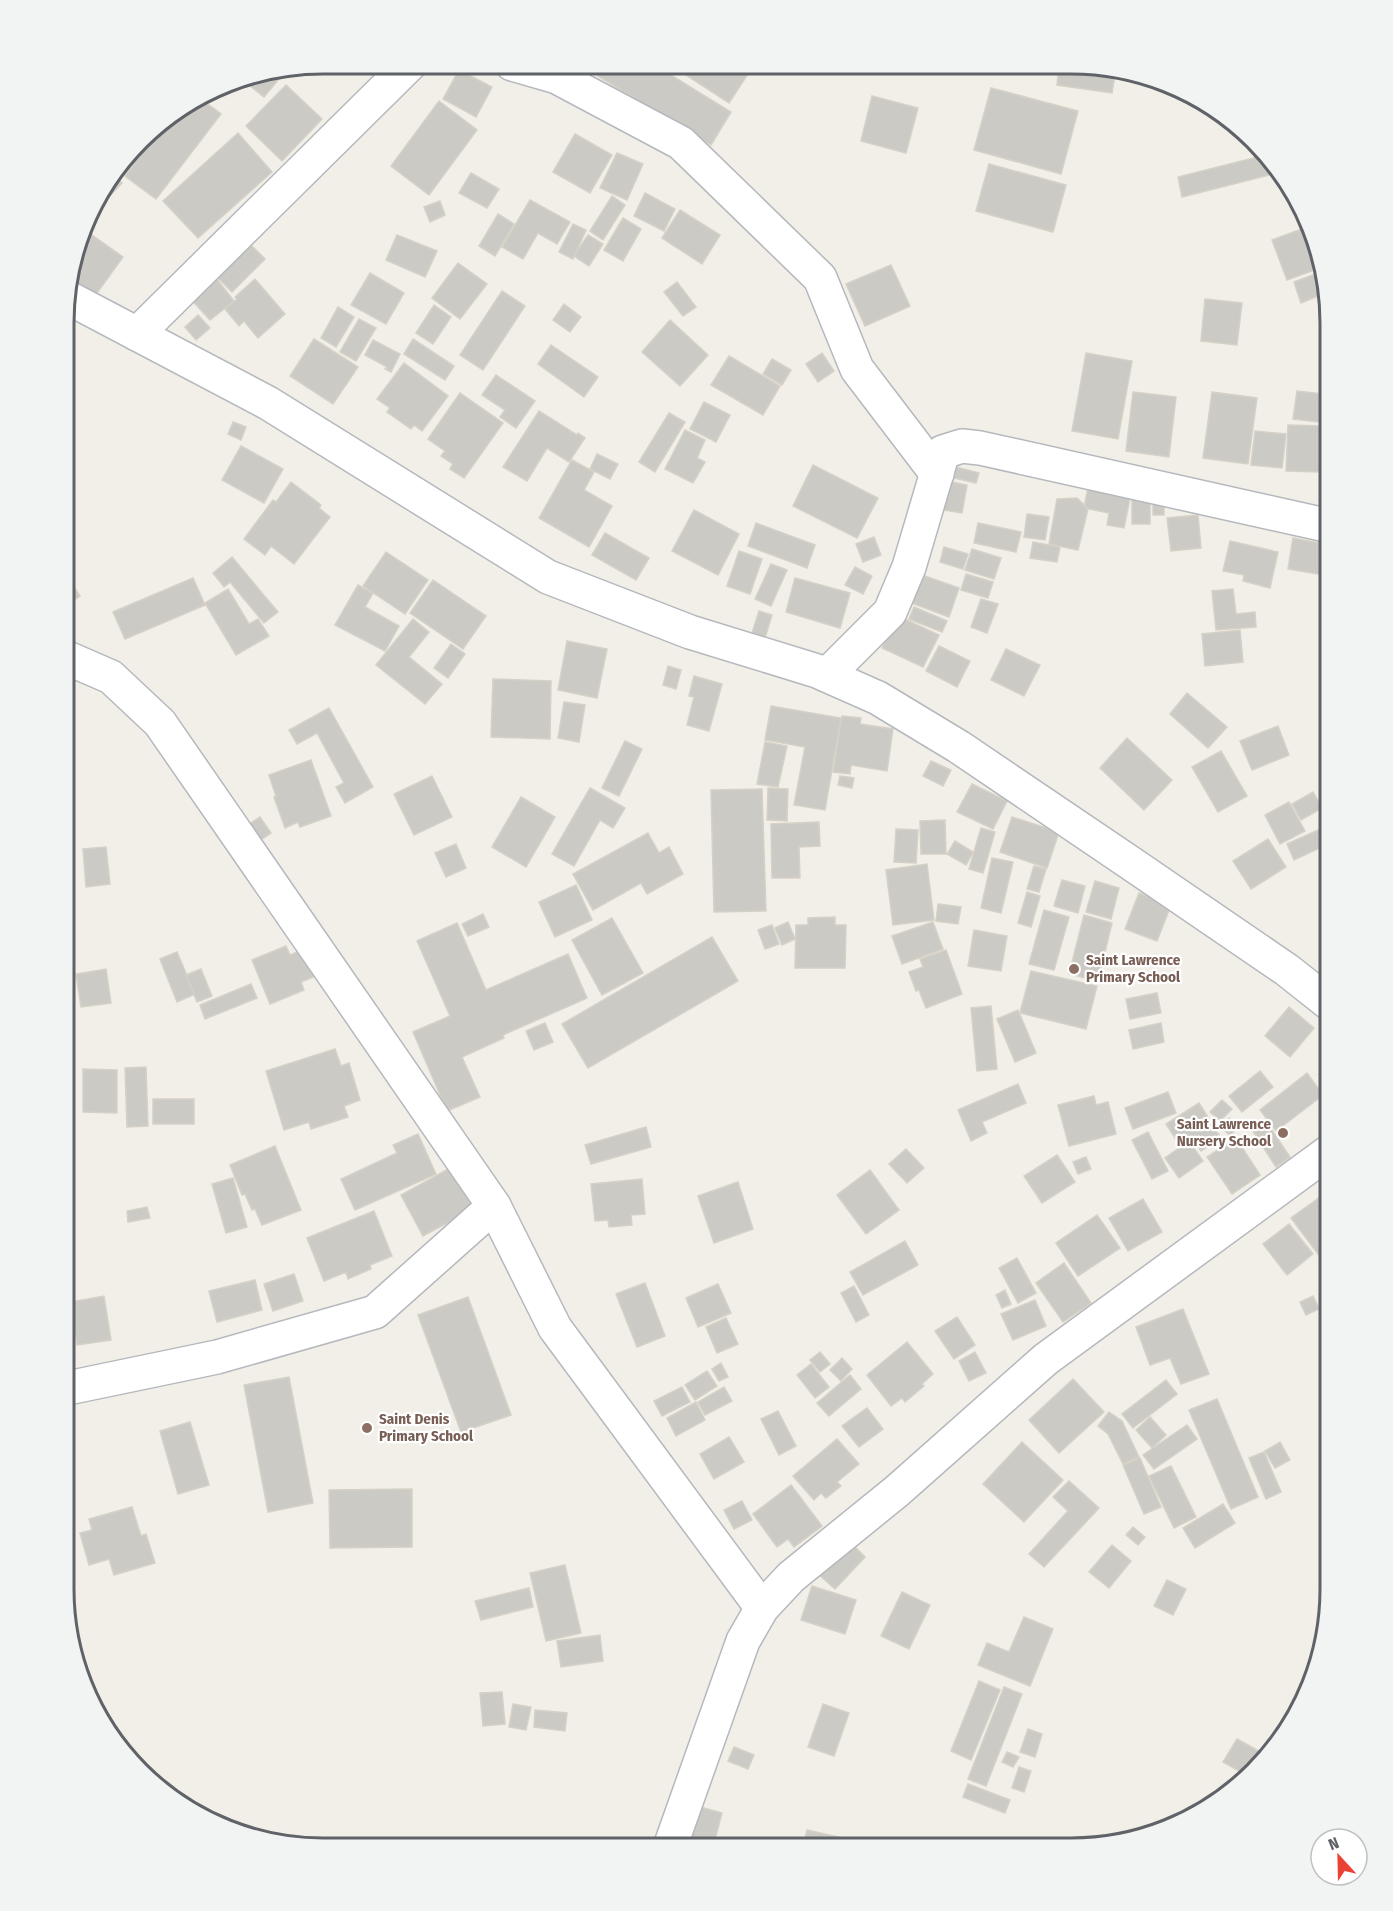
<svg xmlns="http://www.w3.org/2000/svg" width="1393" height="1911" font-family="'Fira Sans Condensed',sans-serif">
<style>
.building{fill:#cccac5;stroke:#d6d1c6;stroke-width:1.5}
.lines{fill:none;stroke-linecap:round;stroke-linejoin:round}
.minor-casing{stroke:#b5b8bc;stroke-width:36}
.minor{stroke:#fff;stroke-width:33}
.education-dot{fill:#8d6e63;stroke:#fff;stroke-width:2}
.labels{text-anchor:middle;stroke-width:4.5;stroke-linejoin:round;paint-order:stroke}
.education-label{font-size:15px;font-weight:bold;fill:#785e54;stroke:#fff;text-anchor:start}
.rim{fill:none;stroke:#5f6368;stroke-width:3}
</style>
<rect width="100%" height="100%" fill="#f1efe8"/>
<g class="building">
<polygon points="606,64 653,64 731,112 711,145 598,76"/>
<polygon points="669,64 732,64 748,74 729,103"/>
<polygon points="1059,65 1105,65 1116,68 1112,93 1057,85"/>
<polygon points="278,70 283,74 264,97 239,77"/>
<polygon points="459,70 492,87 476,117 443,99"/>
<polygon points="286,85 322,119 282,161 246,126"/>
<polygon points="991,88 1078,111 1061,174 974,150"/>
<polygon points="1186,92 1214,108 1184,102"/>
<polygon points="872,96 918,108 906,153 861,141"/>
<polygon points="201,99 221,114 156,199 125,176 169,117"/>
<polygon points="439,101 477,130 429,195 391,166"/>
<polygon points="238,133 272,172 198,238 163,201"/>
<polygon points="575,134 612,155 590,193 553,172"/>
<polygon points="617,153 643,164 627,200 600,188"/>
<polygon points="1261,156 1272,169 1273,174 1182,197 1178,177"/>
<polygon points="989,164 1066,185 1053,232 976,211"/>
<polygon points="471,173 499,189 487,208 459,193"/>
<polygon points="113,174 122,183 90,217 98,193"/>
<polygon points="645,193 675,209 664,231 634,216"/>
<polygon points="612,196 625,205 603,240 590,231"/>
<polygon points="530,200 570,222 557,244 538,233 523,259 502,247"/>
<polygon points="440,201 445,215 430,222 424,207"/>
<polygon points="680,210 720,235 702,264 662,238"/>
<polygon points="498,214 514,224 495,256 479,246"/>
<polygon points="623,218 641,229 623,261 604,250"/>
<polygon points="573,224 586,230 573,259 559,252"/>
<polygon points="1307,227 1317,269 1287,280 1272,240"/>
<polygon points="85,230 123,257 92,300 67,282"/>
<polygon points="397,235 437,251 425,277 386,260"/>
<polygon points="588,235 603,244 589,266 574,256"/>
<polygon points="246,240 265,259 232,292 213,273"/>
<polygon points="458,263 487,284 460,319 432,298"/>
<polygon points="891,265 910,306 865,326 846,284"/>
<polygon points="370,273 404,293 386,324 351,305"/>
<polygon points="1318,273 1323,294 1301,303 1294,282"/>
<polygon points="216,278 234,301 210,320 190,298"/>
<polygon points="255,279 285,314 258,338 244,321 239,326 225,309 237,299 235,297"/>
<polygon points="677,282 696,307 683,316 664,292"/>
<polygon points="502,291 525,306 483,370 460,355"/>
<polygon points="1205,299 1242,303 1237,345 1201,341"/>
<polygon points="564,304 581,317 570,332 553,320"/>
<polygon points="434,305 451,317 433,344 416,333"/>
<polygon points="338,307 354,317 336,347 321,338"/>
<polygon points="198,315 210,328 196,340 185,327"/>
<polygon points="359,319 376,328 356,361 340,352"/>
<polygon points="670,320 708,355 680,386 642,352"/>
<polygon points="314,339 358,367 333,404 290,376"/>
<polygon points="413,339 454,366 445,380 404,354"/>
<polygon points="373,340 400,354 391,372 385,369 387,367 365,355"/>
<polygon points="551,345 598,377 584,397 538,364"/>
<polygon points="822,353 834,371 818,382 806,364"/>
<polygon points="1086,353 1132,361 1118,439 1072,431"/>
<polygon points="729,356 780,386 763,415 711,385"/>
<polygon points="772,359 791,370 782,385 763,374"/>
<polygon points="404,363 448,396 422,431 414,425 411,429 387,412 390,408 377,399"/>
<polygon points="496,375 535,401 516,428 500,417 505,410 482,395"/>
<polygon points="1297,391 1322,394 1319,422 1293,419"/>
<polygon points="1133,392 1176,397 1169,457 1126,451"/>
<polygon points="1212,392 1257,398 1248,464 1203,458"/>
<polygon points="460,393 503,423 464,478 450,469 453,464 441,456 445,451 428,439"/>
<polygon points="704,402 730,415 716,442 690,429"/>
<rect x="1326" y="407" width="4" height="71"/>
<polygon points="539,411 577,435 578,433 585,438 569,462 547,448 527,481 503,467"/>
<polygon points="669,413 685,422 655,472 639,462"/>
<polygon points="233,422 246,427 241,440 228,434"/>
<polygon points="1288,425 1321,426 1320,472 1286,471"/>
<polygon points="685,430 705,440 697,458 705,462 693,483 665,469"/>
<polygon points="1255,431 1286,434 1282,468 1251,465"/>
<polygon points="241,446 283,469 264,503 222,480"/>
<polygon points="597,454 618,464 610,479 590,469"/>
<polygon points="572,460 594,472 584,490 612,506 589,547 539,518"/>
<polygon points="813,465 878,498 857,538 793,506"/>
<polygon points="956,467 979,473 976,483 954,478"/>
<polygon points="1090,476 1133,483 1124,528 1107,525 1109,513 1084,508"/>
<polygon points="942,480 967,485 962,513 937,509"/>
<polygon points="291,482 321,505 319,508 330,517 294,564 271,546 265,555 244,539 273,500 276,502"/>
<rect x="1132" y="485" width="18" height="39"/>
<rect x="1153" y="497" width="11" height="18"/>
<polygon points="1077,498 1088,509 1078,550 1049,544 1057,499"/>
<polygon points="694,510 739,534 718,575 672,551"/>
<polygon points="1027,514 1049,517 1045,540 1024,537"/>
<polygon points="1198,515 1201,548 1171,551 1167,518"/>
<polygon points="756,523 815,545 807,568 748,546"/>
<polygon points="978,523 1021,532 1016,552 974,543"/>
<polygon points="605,533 649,558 636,580 592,555"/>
<polygon points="874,537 881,555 863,562 856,544"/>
<polygon points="1293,538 1330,545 1330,576 1288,569"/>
<polygon points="1230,541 1278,552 1270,588 1243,581 1244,575 1223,571"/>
<polygon points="1033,542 1060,547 1057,562 1030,558"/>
<polygon points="944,547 968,554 963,569 940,562"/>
<polygon points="972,549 1001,558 994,579 965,570"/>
<polygon points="739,551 762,559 750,594 727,586"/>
<polygon points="386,552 428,580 405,614 363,586"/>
<polygon points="232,557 278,612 264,623 230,582 224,587 213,573"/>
<polygon points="771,564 787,570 771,606 755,599"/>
<polygon points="855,567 872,576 863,594 845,585"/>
<polygon points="65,573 80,596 65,606"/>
<polygon points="919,574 959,588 949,617 909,602"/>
<polygon points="966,574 993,582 988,598 961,590"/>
<polygon points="193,578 205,605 125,639 113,612"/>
<polygon points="795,578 850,593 840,628 786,612"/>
<polygon points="433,580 486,616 463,649 410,613"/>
<polygon points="358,585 373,593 365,607 399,626 385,651 335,625"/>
<polygon points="228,589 249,624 258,619 269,636 236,655 205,603"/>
<polygon points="1233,589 1236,614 1255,612 1256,627 1216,630 1212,591"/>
<polygon points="981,599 998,604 987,633 971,627"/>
<polygon points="914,607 947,621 942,632 909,619"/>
<polygon points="759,611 772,615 765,638 752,633"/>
<polygon points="898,616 939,635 923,667 882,648"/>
<polygon points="413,619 429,632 409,657 442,684 425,704 376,665"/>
<polygon points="1240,630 1243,662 1205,666 1202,634"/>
<polygon points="567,641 607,649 597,698 558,690"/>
<polygon points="451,644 465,654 448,678 434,668"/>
<polygon points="939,646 970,661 957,687 926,671"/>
<polygon points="1006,649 1040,665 1024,696 991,680"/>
<polygon points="668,666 681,670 676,689 663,685"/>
<polygon points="694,676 722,684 709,731 687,725 694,697 689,696"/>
<polygon points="493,679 551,681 550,739 491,737"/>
<polygon points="1187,693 1227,727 1208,748 1170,714"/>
<polygon points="564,702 585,705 579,742 558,738"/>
<polygon points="771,706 841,718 825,810 794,805 805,747 765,740"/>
<polygon points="329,708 373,787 345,803 336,787 344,783 317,733 297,744 289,730"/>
<polygon points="842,716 861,718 860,724 893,729 887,771 851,765 850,774 833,772"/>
<polygon points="1278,726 1289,755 1252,770 1240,741"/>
<polygon points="1127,738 1172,780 1144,810 1100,768"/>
<polygon points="625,741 642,749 619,796 602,788"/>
<polygon points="765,742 787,746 778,787 757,784"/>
<polygon points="1221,751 1247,796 1218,812 1192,767"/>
<polygon points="311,760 331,816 300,827 298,822 285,828 274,797 276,796 269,775"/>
<polygon points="931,761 951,770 943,786 923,776"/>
<polygon points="432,776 452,817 414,835 394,794"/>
<polygon points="840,776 854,778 852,788 838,785"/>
<polygon points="972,784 1007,801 993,829 957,812"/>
<polygon points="590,788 625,808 613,828 600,820 574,866 552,854"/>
<polygon points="768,788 788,789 787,821 767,820"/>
<polygon points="762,789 766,911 714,912 711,790"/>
<polygon points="1313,792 1322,808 1301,820 1292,804"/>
<polygon points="521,797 555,817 526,867 492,847"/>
<polygon points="1289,802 1305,831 1280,844 1265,815"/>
<polygon points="260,817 271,833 259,841 248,825"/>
<polygon points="1012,817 1059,832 1047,868 1000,852"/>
<polygon points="945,820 946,854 921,854 920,821"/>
<polygon points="819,822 820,846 799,847 800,878 772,878 771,824"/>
<polygon points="1325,827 1330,837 1330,843 1294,860 1287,844"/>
<polygon points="981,828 995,832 983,873 969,869"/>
<polygon points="896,829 918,830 916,863 894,862"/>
<polygon points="648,833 659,853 669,847 683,874 647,894 641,883 593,910 573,874"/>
<polygon points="1268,839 1286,867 1251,889 1233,861"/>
<polygon points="955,841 973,852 966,865 947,854"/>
<polygon points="456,844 466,868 446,877 435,853"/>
<polygon points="106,847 110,884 86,887 83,849"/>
<polygon points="992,858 1013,862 1001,913 981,908"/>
<polygon points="927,864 934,920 893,925 886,870"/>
<polygon points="1034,866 1046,869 1039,892 1027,889"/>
<polygon points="1062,880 1085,886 1078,913 1054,906"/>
<polygon points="1095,881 1119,888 1111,919 1086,912"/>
<polygon points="576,885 592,920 555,937 539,902"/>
<polygon points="1027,892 1040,896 1031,927 1018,923"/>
<polygon points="1139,893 1171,905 1157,941 1125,929"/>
<polygon points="938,904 961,907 958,924 936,921"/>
<polygon points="1044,910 1069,917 1054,970 1029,964"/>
<polygon points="483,914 489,927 468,936 462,924"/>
<polygon points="1084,915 1112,923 1098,981 1069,974"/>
<polygon points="835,917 835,925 846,925 845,968 795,968 796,925 808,925 808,918"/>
<polygon points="612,918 643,973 602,995 572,940"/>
<polygon points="788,922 795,939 782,945 775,928"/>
<polygon points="933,922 943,949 902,964 892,936"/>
<polygon points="457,923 486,990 568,954 587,998 503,1035 504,1038 462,1057 480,1097 447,1111 413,1032 450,1016 417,941"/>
<polygon points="772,925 779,944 765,949 758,930"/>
<polygon points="974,930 1007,936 1001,971 968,966"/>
<polygon points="712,937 738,981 588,1068 562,1024"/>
<polygon points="286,946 290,955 307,948 318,975 301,982 304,990 270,1004 252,960"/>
<polygon points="946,950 962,994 926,1008 919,990 916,991 909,972 923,967 920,959"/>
<polygon points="177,952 195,994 177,1002 160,959"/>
<polygon points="106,969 111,1003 81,1007 76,974"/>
<polygon points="201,969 212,996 197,1002 186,975"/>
<polygon points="1031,971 1097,986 1086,1029 1020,1013"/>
<polygon points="251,984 257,998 205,1019 200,1005"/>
<polygon points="1157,993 1161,1013 1130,1019 1126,999"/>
<polygon points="991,1006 997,1069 977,1071 971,1008"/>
<polygon points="1289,1007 1314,1028 1290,1057 1265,1036"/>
<polygon points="1018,1010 1036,1053 1015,1062 997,1019"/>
<polygon points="545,1023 553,1042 534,1050 526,1031"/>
<polygon points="1161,1023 1164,1042 1133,1049 1129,1030"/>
<polygon points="335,1049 341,1066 349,1063 360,1100 344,1106 348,1117 311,1129 309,1122 284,1130 266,1071"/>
<polygon points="1330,1059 1330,1082 1319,1074"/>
<polygon points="146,1067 148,1126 127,1127 125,1068"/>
<polygon points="83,1069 117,1070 117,1113 83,1112"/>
<polygon points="1260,1071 1273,1087 1242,1112 1229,1096"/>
<polygon points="1307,1073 1323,1095 1276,1131 1260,1110"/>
<polygon points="1018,1084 1026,1103 982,1122 987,1133 971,1141 958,1110"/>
<polygon points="1168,1092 1176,1113 1133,1129 1125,1108"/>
<polygon points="1094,1096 1096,1105 1108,1102 1116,1134 1069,1146 1058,1105"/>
<rect x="153" y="1099" width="41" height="25"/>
<polygon points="1222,1100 1232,1109 1220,1121 1210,1112"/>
<polygon points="1199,1103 1221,1138 1201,1151 1192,1136 1179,1144 1166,1124"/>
<polygon points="1229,1118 1238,1127 1230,1136 1221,1127"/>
<polygon points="1266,1121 1290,1157 1276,1167 1252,1130"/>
<polygon points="646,1127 651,1147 591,1164 585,1145"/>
<polygon points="1148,1132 1168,1171 1152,1179 1132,1140"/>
<polygon points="418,1134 436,1174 355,1210 341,1179 397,1153 393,1145"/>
<polygon points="1236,1138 1260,1175 1232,1194 1207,1157"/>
<polygon points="1189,1141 1203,1161 1179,1178 1165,1158"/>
<polygon points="275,1146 301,1210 262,1225 255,1209 252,1210 245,1194 242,1195 230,1165"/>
<polygon points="906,1149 924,1168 907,1183 889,1164"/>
<polygon points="1057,1155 1075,1182 1042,1203 1024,1176"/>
<polygon points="1086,1157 1091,1169 1078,1174 1073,1162"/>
<polygon points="450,1168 473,1209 423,1236 401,1195"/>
<polygon points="870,1170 899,1210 866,1234 837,1195"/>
<polygon points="233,1178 247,1227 226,1233 212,1184"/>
<polygon points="642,1179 645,1214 631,1215 632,1225 609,1227 608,1220 595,1221 591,1184"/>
<polygon points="738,1182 753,1229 714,1243 698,1196"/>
<polygon points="1330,1190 1330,1270 1291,1218"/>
<polygon points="1143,1199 1162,1232 1128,1251 1109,1218"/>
<polygon points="147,1207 150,1218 128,1222 127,1211"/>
<polygon points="374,1211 392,1256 370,1265 371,1269 348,1279 346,1272 324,1281 307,1238"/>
<polygon points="1097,1215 1120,1248 1078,1276 1056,1243"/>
<polygon points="1289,1224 1313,1254 1287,1275 1263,1244"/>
<polygon points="905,1241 918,1265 863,1295 850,1272"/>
<polygon points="1017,1258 1036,1293 1018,1303 999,1268"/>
<polygon points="1064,1263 1091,1303 1063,1322 1036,1283"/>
<polygon points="294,1274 303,1301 273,1311 264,1284"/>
<polygon points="255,1280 262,1310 217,1322 209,1291"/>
<polygon points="645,1283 665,1336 637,1347 616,1294"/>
<polygon points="718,1284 731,1313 698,1327 686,1298"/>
<polygon points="854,1286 869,1315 856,1322 841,1293"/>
<polygon points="1005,1290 1011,1304 1002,1308 996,1295"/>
<polygon points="104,1296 111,1340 77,1345 70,1302"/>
<polygon points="1313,1296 1319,1309 1306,1315 1300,1302"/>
<polygon points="468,1297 511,1415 461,1432 418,1315"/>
<polygon points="1035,1300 1046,1326 1013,1340 1001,1314"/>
<polygon points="1183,1309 1209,1374 1181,1384 1170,1358 1150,1365 1136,1327"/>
<polygon points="957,1317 975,1345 954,1359 935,1331"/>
<polygon points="726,1318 738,1344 717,1353 706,1327"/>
<polygon points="907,1342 933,1374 922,1384 924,1386 905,1402 902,1398 891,1406 867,1375"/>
<polygon points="820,1352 830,1364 820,1372 810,1360"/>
<polygon points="975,1352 986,1373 969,1381 959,1361"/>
<polygon points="842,1358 852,1369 841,1381 830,1370"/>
<polygon points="721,1363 728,1377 719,1381 712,1369"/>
<polygon points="811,1364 829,1387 815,1398 797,1375"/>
<polygon points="707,1371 717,1386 695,1400 685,1385"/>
<polygon points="850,1375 861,1389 829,1416 817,1403"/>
<polygon points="289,1377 313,1503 268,1512 244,1385"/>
<polygon points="1073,1379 1104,1412 1059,1453 1029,1420"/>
<polygon points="1166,1380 1177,1394 1133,1428 1122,1414"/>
<polygon points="682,1387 690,1402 662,1416 654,1401"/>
<polygon points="724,1387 732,1401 705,1415 698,1402"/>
<polygon points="1217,1399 1258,1497 1231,1509 1189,1410"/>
<polygon points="696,1402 705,1420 676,1436 667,1418"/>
<polygon points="867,1408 883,1429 859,1447 842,1426"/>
<polygon points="778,1411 796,1446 779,1455 761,1419"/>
<polygon points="1109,1412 1122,1421 1139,1457 1123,1464 1108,1434 1098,1426"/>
<polygon points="1150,1417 1166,1435 1152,1448 1136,1430"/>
<polygon points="190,1422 209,1485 178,1494 160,1431"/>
<polygon points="1187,1425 1197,1439 1154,1469 1143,1455"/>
<polygon points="729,1437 744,1462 714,1479 700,1454"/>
<polygon points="837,1439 859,1464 837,1482 841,1486 826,1498 821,1493 814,1500 793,1476"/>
<polygon points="1022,1442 1063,1480 1024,1522 983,1484"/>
<polygon points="1280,1442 1290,1460 1275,1468 1265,1451"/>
<polygon points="1264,1452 1281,1492 1266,1499 1249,1458"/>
<polygon points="1140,1458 1161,1507 1144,1514 1123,1465"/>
<polygon points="1171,1466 1196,1517 1174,1528 1149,1476"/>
<polygon points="1069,1481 1099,1508 1044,1567 1029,1554 1068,1511 1053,1497"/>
<polygon points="791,1485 822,1526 794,1547 788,1539 777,1547 753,1514"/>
<polygon points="412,1489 412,1547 330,1548 329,1490"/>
<polygon points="742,1501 752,1520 734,1529 724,1510"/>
<polygon points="1223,1504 1235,1523 1195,1548 1183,1528"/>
<polygon points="132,1507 141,1536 146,1534 155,1563 114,1575 109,1559 89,1565 80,1533 92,1530 89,1519"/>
<polygon points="1133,1527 1145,1537 1138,1545 1126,1535"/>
<polygon points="849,1541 865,1557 835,1589 818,1574"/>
<polygon points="1112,1545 1131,1561 1109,1588 1089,1572"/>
<polygon points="565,1565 581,1633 546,1641 530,1573"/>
<polygon points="1167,1580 1186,1589 1173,1615 1154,1606"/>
<polygon points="812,1586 856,1600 845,1634 801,1620"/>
<polygon points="529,1588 533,1607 481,1620 475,1601"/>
<polygon points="902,1592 930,1605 909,1649 881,1636"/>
<polygon points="1024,1617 1053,1629 1030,1686 978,1665 987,1643 1009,1652"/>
<polygon points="600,1635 603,1661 561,1667 557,1641"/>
<polygon points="979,1681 1000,1690 971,1760 951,1751"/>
<polygon points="1004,1687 1022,1694 986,1786 968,1779"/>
<polygon points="502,1692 505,1724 483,1726 480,1693"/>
<polygon points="513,1704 531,1707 526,1730 509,1727"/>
<polygon points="823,1704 849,1713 834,1756 808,1747"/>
<polygon points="535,1710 567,1713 565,1731 534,1727"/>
<polygon points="1028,1729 1042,1734 1035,1757 1020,1752"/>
<polygon points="1237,1739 1266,1755 1248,1776 1223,1762"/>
<polygon points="734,1747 754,1755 748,1769 728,1761"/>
<polygon points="1007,1752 1019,1757 1013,1767 1002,1762"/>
<polygon points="1019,1767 1031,1771 1024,1792 1012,1788"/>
<polygon points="968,1784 1010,1800 1005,1813 963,1797"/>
<polygon points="693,1805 722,1813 713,1847 681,1847"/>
<polygon points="807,1830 843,1838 840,1847 803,1847"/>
</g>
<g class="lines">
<g class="minor-casing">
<g id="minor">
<polyline points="512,64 557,77 681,143 820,278 857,369 937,474"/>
<polyline points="65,296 268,403 548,577 690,632 817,671 878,698 959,747 1129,862 1287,970 1330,1004"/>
<polyline points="137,334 411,63"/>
<polyline points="65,657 111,677 160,723 494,1206 555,1328 762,1608"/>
<polyline points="827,675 890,612 909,567 943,452 962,446 980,448 1330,526"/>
<polyline points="63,1389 217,1357 375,1312 494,1206"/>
<polyline points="670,1847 743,1641 762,1608 791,1577 897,1491 1046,1359 1330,1151"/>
</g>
</g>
<use href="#minor" class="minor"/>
</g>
<g class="education-dot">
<circle cx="1074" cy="969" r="6"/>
<circle cx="1283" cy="1133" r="6"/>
<circle cx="367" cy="1428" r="6"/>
</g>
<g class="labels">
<g class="education-label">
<text x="1086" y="965">Saint Lawrence<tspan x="1086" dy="17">Primary School</tspan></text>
<text x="1271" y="1129" text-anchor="end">Saint Lawrence<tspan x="1271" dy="17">Nursery School</tspan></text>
<text x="379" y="1424">Saint Denis<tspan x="379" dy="17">Primary School</tspan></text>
</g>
</g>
<path d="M0 0H1393V1911H0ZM323 74H1071A249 249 0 0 1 1320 323V1589A249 249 0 0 1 1071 1838H323A249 249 0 0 1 74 1589V323A249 249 0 0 1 323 74Z" fill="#f2f3f3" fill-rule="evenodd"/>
<path class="rim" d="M323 74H1071A249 249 0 0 1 1320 323V1589A249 249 0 0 1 1071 1838H323A249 249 0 0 1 74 1589V323A249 249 0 0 1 323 74Z"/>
<g transform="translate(1339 1857) rotate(338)"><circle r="28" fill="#ffffff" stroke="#bfc1c3" stroke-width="1.5"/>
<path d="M0-4.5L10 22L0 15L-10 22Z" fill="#ea4335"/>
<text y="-9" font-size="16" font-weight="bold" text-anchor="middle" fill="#5f6368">N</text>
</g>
</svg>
